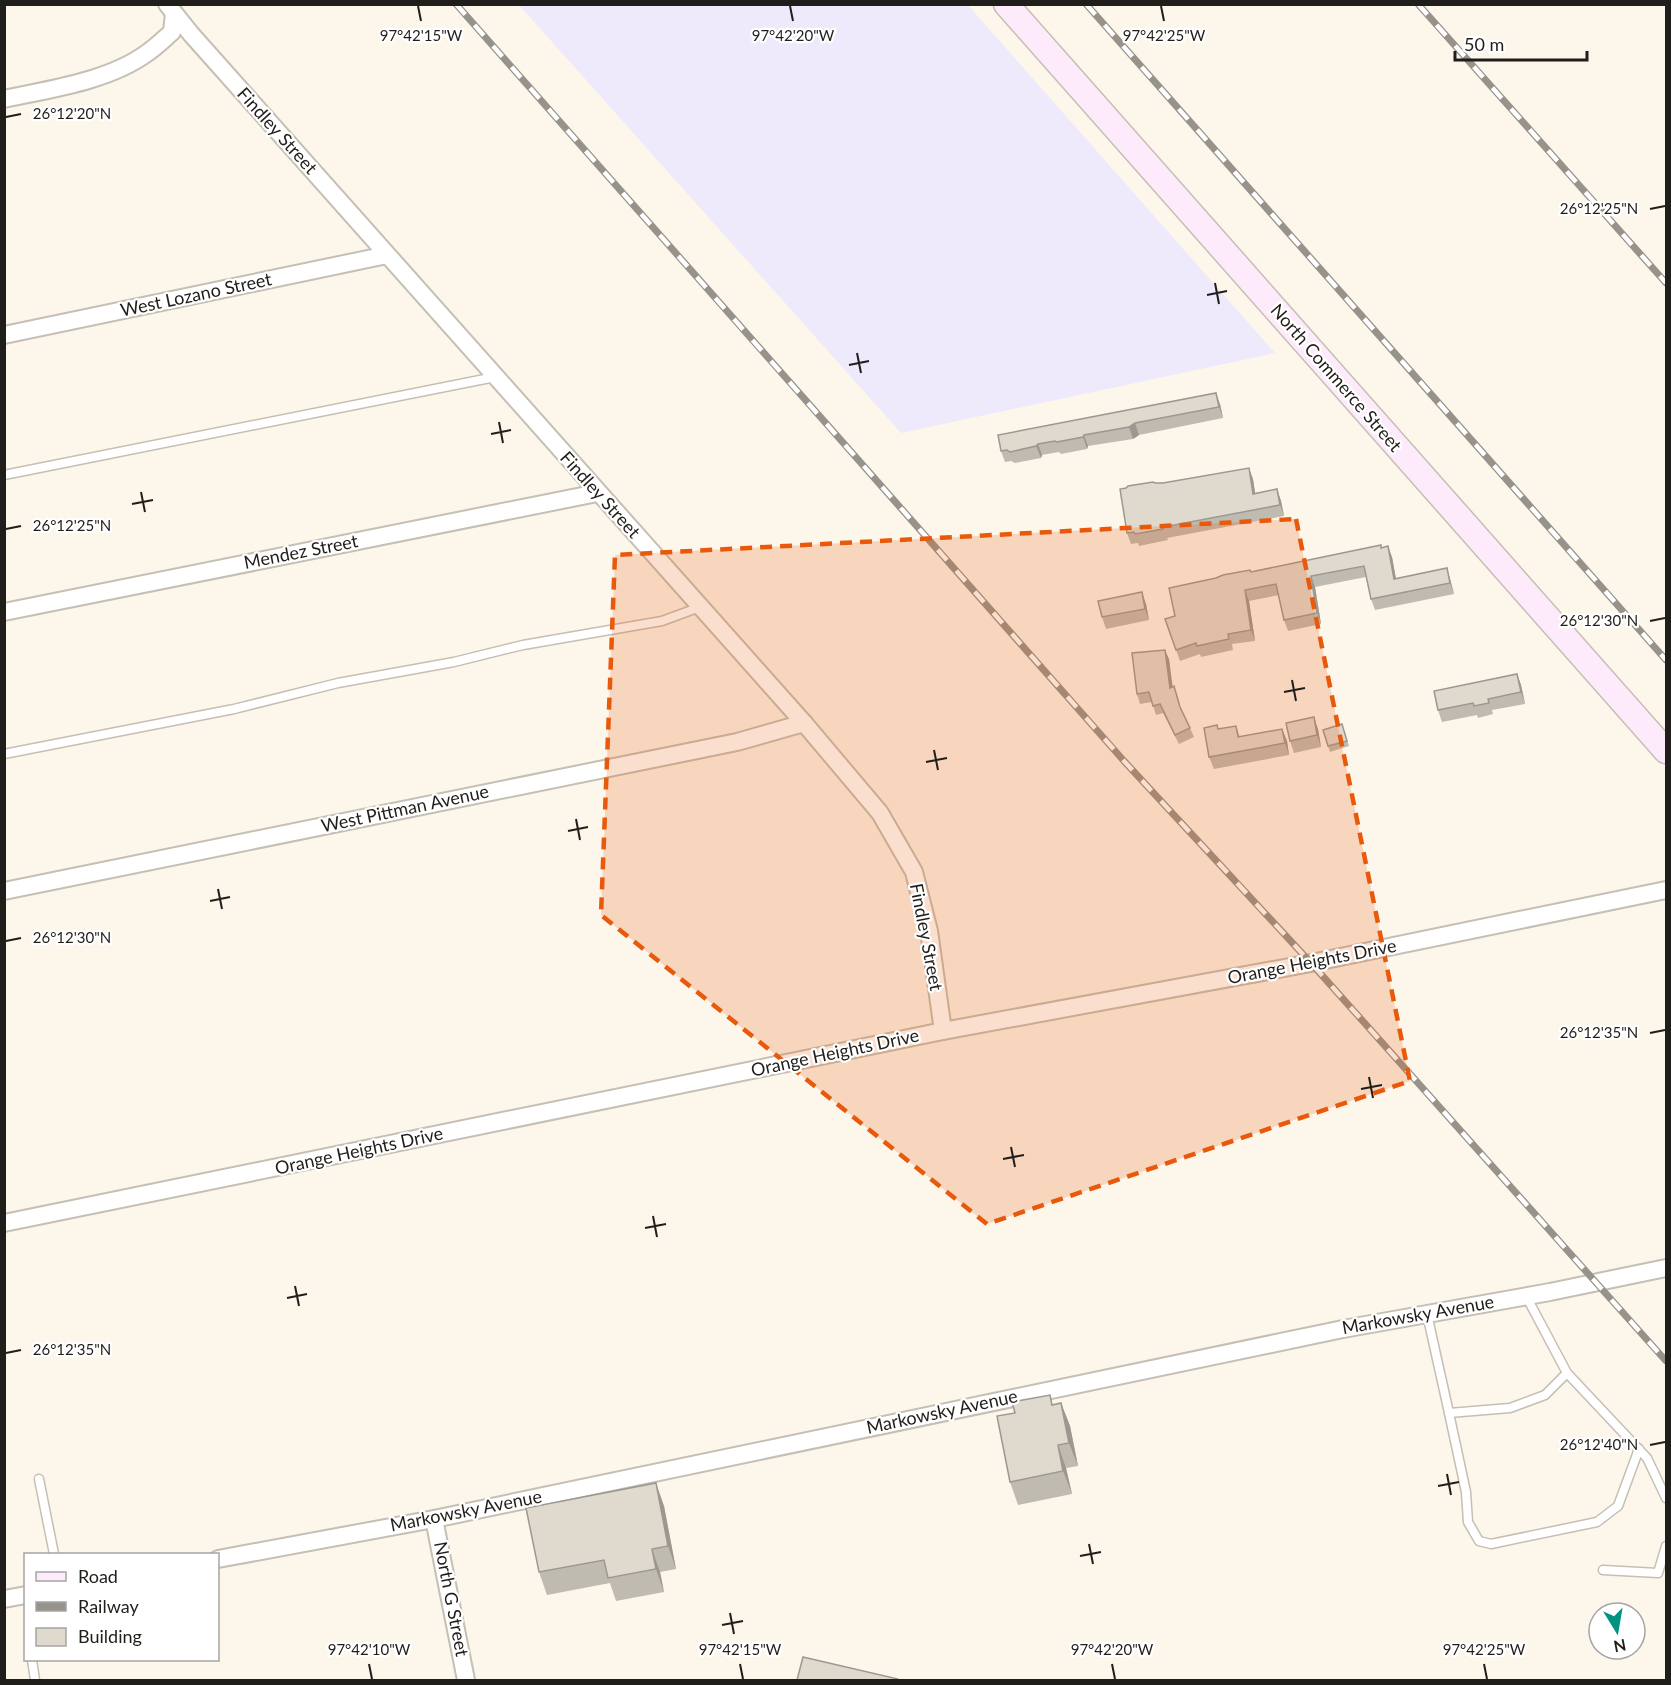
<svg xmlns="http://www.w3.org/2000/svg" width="1671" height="1685" font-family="Lato,sans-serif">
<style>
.industrial{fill:#eeeafc}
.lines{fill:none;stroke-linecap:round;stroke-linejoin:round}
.lane-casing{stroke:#c5bfb4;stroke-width:11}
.street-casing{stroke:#c5bfb4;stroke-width:20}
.secondary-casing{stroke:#c5bfb4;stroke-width:27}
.lane{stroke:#fff;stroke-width:8}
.street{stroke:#fff;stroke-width:16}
.secondary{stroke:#fdebfb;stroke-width:24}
.rail-casing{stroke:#97938b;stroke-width:7}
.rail{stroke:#fff;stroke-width:4.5;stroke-dasharray:14;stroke-linecap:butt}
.wall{fill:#c0bbb1}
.shaded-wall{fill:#9c9890}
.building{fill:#dfd9ce;stroke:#9c9890;stroke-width:1.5}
.marked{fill:#e8590c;fill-opacity:0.2;stroke:#e8590c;stroke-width:4.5;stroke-dasharray:12 8;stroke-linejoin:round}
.ticks{fill:none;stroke:#201e1a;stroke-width:2}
.labels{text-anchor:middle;stroke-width:4.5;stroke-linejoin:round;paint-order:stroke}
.street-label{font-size:18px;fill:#201e1a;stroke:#fff}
.ticks-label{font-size:15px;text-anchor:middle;fill:#201e1a;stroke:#fff;stroke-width:4.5;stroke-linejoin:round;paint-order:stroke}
</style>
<rect width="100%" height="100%" fill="#fdf6eb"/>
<polygon class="industrial" points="519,5 968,5 1275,353 901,433"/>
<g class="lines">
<g class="lane-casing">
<g id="lane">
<polyline points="4,475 495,377"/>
<polyline points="4,754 234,709 338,683 454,662 523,645 662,621 700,607"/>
<polyline points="1427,1314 1449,1413 1510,1408 1545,1395 1567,1373 1526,1296"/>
<polyline points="1567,1373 1647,1458 1666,1498"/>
<polyline points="1449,1413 1466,1492 1468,1522 1479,1541 1491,1544 1597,1522 1618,1506 1639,1449"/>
<polyline points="39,1479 54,1554"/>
<polyline points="1603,1570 1658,1573 1666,1546"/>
<polyline points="32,1660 35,1680"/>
</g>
</g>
<g class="street-casing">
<g id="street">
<polyline points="167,4 191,34 804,723 880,813 914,872 929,931 943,1031"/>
<path d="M 4,99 C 50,89 109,81 147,53 C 156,47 164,39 172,32 L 174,13"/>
<polyline points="4,335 387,255"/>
<polyline points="4,612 597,493"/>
<polyline points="4,891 737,742 804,723"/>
<polyline points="4,1223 943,1031 1311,963 1666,890"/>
<polyline points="434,1519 466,1680"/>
<polyline points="218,1559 434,1519 1343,1329 1550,1292 1666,1268"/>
<polyline points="4,1599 26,1595"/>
</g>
</g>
<g class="secondary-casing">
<polyline id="secondary" points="1006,4 1666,751"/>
</g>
<use href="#lane" class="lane"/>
<use href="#street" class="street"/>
<use href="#secondary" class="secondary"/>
<g class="rail-casing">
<g id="rail">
<polyline points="456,4 1124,761 1311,963 1666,1361"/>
<polyline points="1086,4 1666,660"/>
<polyline points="1418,4 1666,283"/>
</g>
</g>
<use href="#rail" class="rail"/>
</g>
<g class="wall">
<polygon points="1220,404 1223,418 1139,435 1133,439 1088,446 1087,449 1061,454 1059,452 1042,455 1041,458 1015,463 1011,461 1005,462 1001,451"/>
<polygon points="1253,479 1255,493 1277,489 1281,501 1284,516 1167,538 1168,540 1139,546 1138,543 1131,544 1127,533 1155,483"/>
<polygon points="1382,547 1392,557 1396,579 1447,568 1450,579 1454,594 1375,610 1371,599 1366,577 1315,587 1321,624 1288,631 1284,620 1279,595 1249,601 1255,641 1232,644 1233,650 1201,657 1200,654 1180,661 1165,619 1175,616 1251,572"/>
<polygon points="1146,604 1149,620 1106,629 1102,617"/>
<polygon points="1169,659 1172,687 1177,696 1181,710 1190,728 1194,737 1179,744 1163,713 1156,715 1152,702 1140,704 1137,694"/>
<polygon points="1517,674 1521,685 1525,704 1492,710 1493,714 1478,718 1477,715 1442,722 1438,710"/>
<polygon points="1342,724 1349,746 1330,752 1328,746"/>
<polygon points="1236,726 1240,737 1282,729 1287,741 1289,755 1214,769 1209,757 1219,729"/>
<polygon points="1318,729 1321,747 1294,753 1290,741"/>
<polygon points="1061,1403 1070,1426 1078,1466 1066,1468 1072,1494 1018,1505 1010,1482 1054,1404"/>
<polygon points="664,1506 676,1569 660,1572 664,1592 616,1601 610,1583 547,1595 539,1572"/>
</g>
<g class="shaded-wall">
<polygon points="1216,393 1220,404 1223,418 1219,407"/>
<polygon points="1135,423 1139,435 1133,439 1129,427"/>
<polygon points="1084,435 1088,446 1087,449 1083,437"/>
<polygon points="1038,444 1042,455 1041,458 1036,446"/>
<polygon points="1249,468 1253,479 1257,505 1253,494"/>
<polygon points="1277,489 1281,501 1284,516 1280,505"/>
<polygon points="1388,546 1392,557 1398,590 1394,579"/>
<polygon points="1447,568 1450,579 1454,594 1450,583"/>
<polygon points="1311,576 1315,587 1321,624 1317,613"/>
<polygon points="1245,590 1249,601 1255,641 1251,630"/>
<polygon points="1142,592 1146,604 1149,620 1145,609"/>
<polygon points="1165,650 1169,659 1174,697 1170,688"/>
<polygon points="1517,674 1521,685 1525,704 1521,692"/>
<polygon points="1314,717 1318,729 1321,747 1317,735"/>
<polygon points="1282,729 1287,741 1289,755 1285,743"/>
<polygon points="1061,1403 1070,1426 1078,1466 1069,1443"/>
<polygon points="1058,1445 1066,1468 1072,1494 1063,1471"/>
<polygon points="656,1483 664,1506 676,1569 668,1546"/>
<polygon points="652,1549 660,1572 664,1592 656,1569"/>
</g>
<g class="building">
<polygon points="1216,393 1219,407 1135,423 1129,427 1084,435 1083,437 1057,442 1055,441 1038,444 1036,446 1010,452 1007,450 1001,451 998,435"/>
<polygon points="1249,468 1253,494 1277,489 1280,505 1163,527 1163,529 1135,534 1134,532 1127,533 1120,489 1126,488 1128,486 1153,482 1155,483 1163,483"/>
<polygon points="1381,545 1381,548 1388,546 1394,579 1447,568 1450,583 1371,599 1364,566 1311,576 1317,613 1284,620 1276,584 1245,590 1251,630 1228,634 1229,639 1197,646 1196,643 1176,650 1165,619 1175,616 1169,588 1216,578 1223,575 1250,570 1251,572"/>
<polygon points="1142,592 1145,609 1102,617 1098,601"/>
<polygon points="1165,650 1170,688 1174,686 1180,707 1190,728 1175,735 1160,704 1153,706 1149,692 1137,694 1132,653"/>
<polygon points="1517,674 1521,692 1488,699 1489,703 1474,706 1473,703 1438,710 1434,691"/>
<polygon points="1314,717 1317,735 1290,741 1286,723"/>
<polygon points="1342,724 1347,741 1328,746 1323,730"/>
<polygon points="1217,725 1218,729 1236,726 1238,737 1282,729 1285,743 1209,757 1204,728"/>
<polygon points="1050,1395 1052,1405 1061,1403 1069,1443 1058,1445 1063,1471 1010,1482 997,1416 1015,1413 1012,1402"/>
<polygon points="656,1483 668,1546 652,1549 656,1569 608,1578 604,1560 539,1572 526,1508"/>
<polygon points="803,1657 898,1679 898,1680 797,1680"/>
</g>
<path class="marked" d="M 1296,519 L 1410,1081 L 987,1224 L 601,915 L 615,555 Z"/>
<path class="ticks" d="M 418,6 L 421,21M 790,6 L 793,21M 1161,6 L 1164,21M 6,117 L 21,114M 1650,209 L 1665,206M 1215,283 L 1219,304M 1207,295 L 1227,291M 857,353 L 861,373M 849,365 L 869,361M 499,422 L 503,443M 491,434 L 511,430M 141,492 L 145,512M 132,504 L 153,500M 6,529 L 21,526M 1650,621 L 1665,618M 1292,680 L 1296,701M 1284,692 L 1305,688M 934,750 L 938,770M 926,762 L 947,758M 576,819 L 580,840M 568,831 L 588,827M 218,889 L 222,909M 210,901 L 230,897M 6,941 L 21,938M 1650,1033 L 1665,1030M 1369,1077 L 1373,1098M 1361,1089 L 1382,1085M 1011,1147 L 1015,1167M 1003,1159 L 1024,1155M 653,1216 L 657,1237M 645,1228 L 666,1224M 295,1286 L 299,1306M 287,1298 L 307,1294M 6,1353 L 21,1350M 1650,1445 L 1665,1442M 1447,1474 L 1451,1495M 1438,1486 L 1459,1482M 1089,1544 L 1093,1564M 1080,1556 L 1101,1552M 730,1613 L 734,1634M 722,1625 L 743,1621M 369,1664 L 372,1679M 740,1664 L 743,1679M 1112,1664 L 1115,1679M 1484,1664 L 1487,1679"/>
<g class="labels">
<g class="street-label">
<text transform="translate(277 131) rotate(48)" y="6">Findley Street</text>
<text transform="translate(196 295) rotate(-12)" y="6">West Lozano Street</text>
<text transform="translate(1336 378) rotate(49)" y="6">North Commerce Street</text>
<text transform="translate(600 495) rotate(48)" y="6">Findley Street</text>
<text transform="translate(301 552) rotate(-11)" y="6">Mendez Street</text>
<text transform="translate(405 809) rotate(-12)" y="6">West Pittman Avenue</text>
<text transform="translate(926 937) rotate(79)" y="6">Findley Street</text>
<text transform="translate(1312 962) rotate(-11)" y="6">Orange Heights Drive</text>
<text transform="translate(835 1053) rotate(-12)" y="6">Orange Heights Drive</text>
<text transform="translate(359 1151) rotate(-12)" y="6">Orange Heights Drive</text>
<text transform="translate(1418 1315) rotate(-10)" y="6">Markowsky Avenue</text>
<text transform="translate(942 1412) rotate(-12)" y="6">Markowsky Avenue</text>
<text transform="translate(466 1511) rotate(-11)" y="6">Markowsky Avenue</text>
<text transform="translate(451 1599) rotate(79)" y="6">North G Street</text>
</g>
</g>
<g class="ticks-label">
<text x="421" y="41">97°42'15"W</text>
<text x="793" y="41">97°42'20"W</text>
<text x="1164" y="41">97°42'25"W</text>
<text x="72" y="119">26°12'20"N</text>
<text x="1599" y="214">26°12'25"N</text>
<text x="72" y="531">26°12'25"N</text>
<text x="1599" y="626">26°12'30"N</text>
<text x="72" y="943">26°12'30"N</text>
<text x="1599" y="1038">26°12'35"N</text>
<text x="72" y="1355">26°12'35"N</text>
<text x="1599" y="1450">26°12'40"N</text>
<text x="369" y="1655">97°42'10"W</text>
<text x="740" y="1655">97°42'15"W</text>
<text x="1112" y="1655">97°42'20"W</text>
<text x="1484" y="1655">97°42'25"W</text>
</g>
<rect width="1671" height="1685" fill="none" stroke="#201e1a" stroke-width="12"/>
<rect x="24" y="1553" width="195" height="108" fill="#ffffff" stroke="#a6a5a3" stroke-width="1.5"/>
<rect x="36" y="1572" width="30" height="9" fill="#fdebfb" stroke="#a6a5a3" stroke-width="1.5"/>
<text x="78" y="1583" font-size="18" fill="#201e1a">Road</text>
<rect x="36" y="1602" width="30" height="9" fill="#97938b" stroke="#a6a5a3" stroke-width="1.5"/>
<text x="78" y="1613" font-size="18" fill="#201e1a">Railway</text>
<rect x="36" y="1628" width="30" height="18" fill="#dfd9ce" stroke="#a6a5a3" stroke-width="1.5"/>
<text x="78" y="1643" font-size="18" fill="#201e1a">Building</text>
<g transform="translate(1617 1631) rotate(169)"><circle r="28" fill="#ffffff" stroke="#a6a5a3" stroke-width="1.5"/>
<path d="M0-4.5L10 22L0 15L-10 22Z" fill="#009381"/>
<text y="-9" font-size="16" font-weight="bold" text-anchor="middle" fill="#201e1a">N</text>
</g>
<path d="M1455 51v9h132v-9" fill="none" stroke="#201e1a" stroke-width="3"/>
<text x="1464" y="51" font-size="18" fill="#201e1a" stroke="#ffffff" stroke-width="4.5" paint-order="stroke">50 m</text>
</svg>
